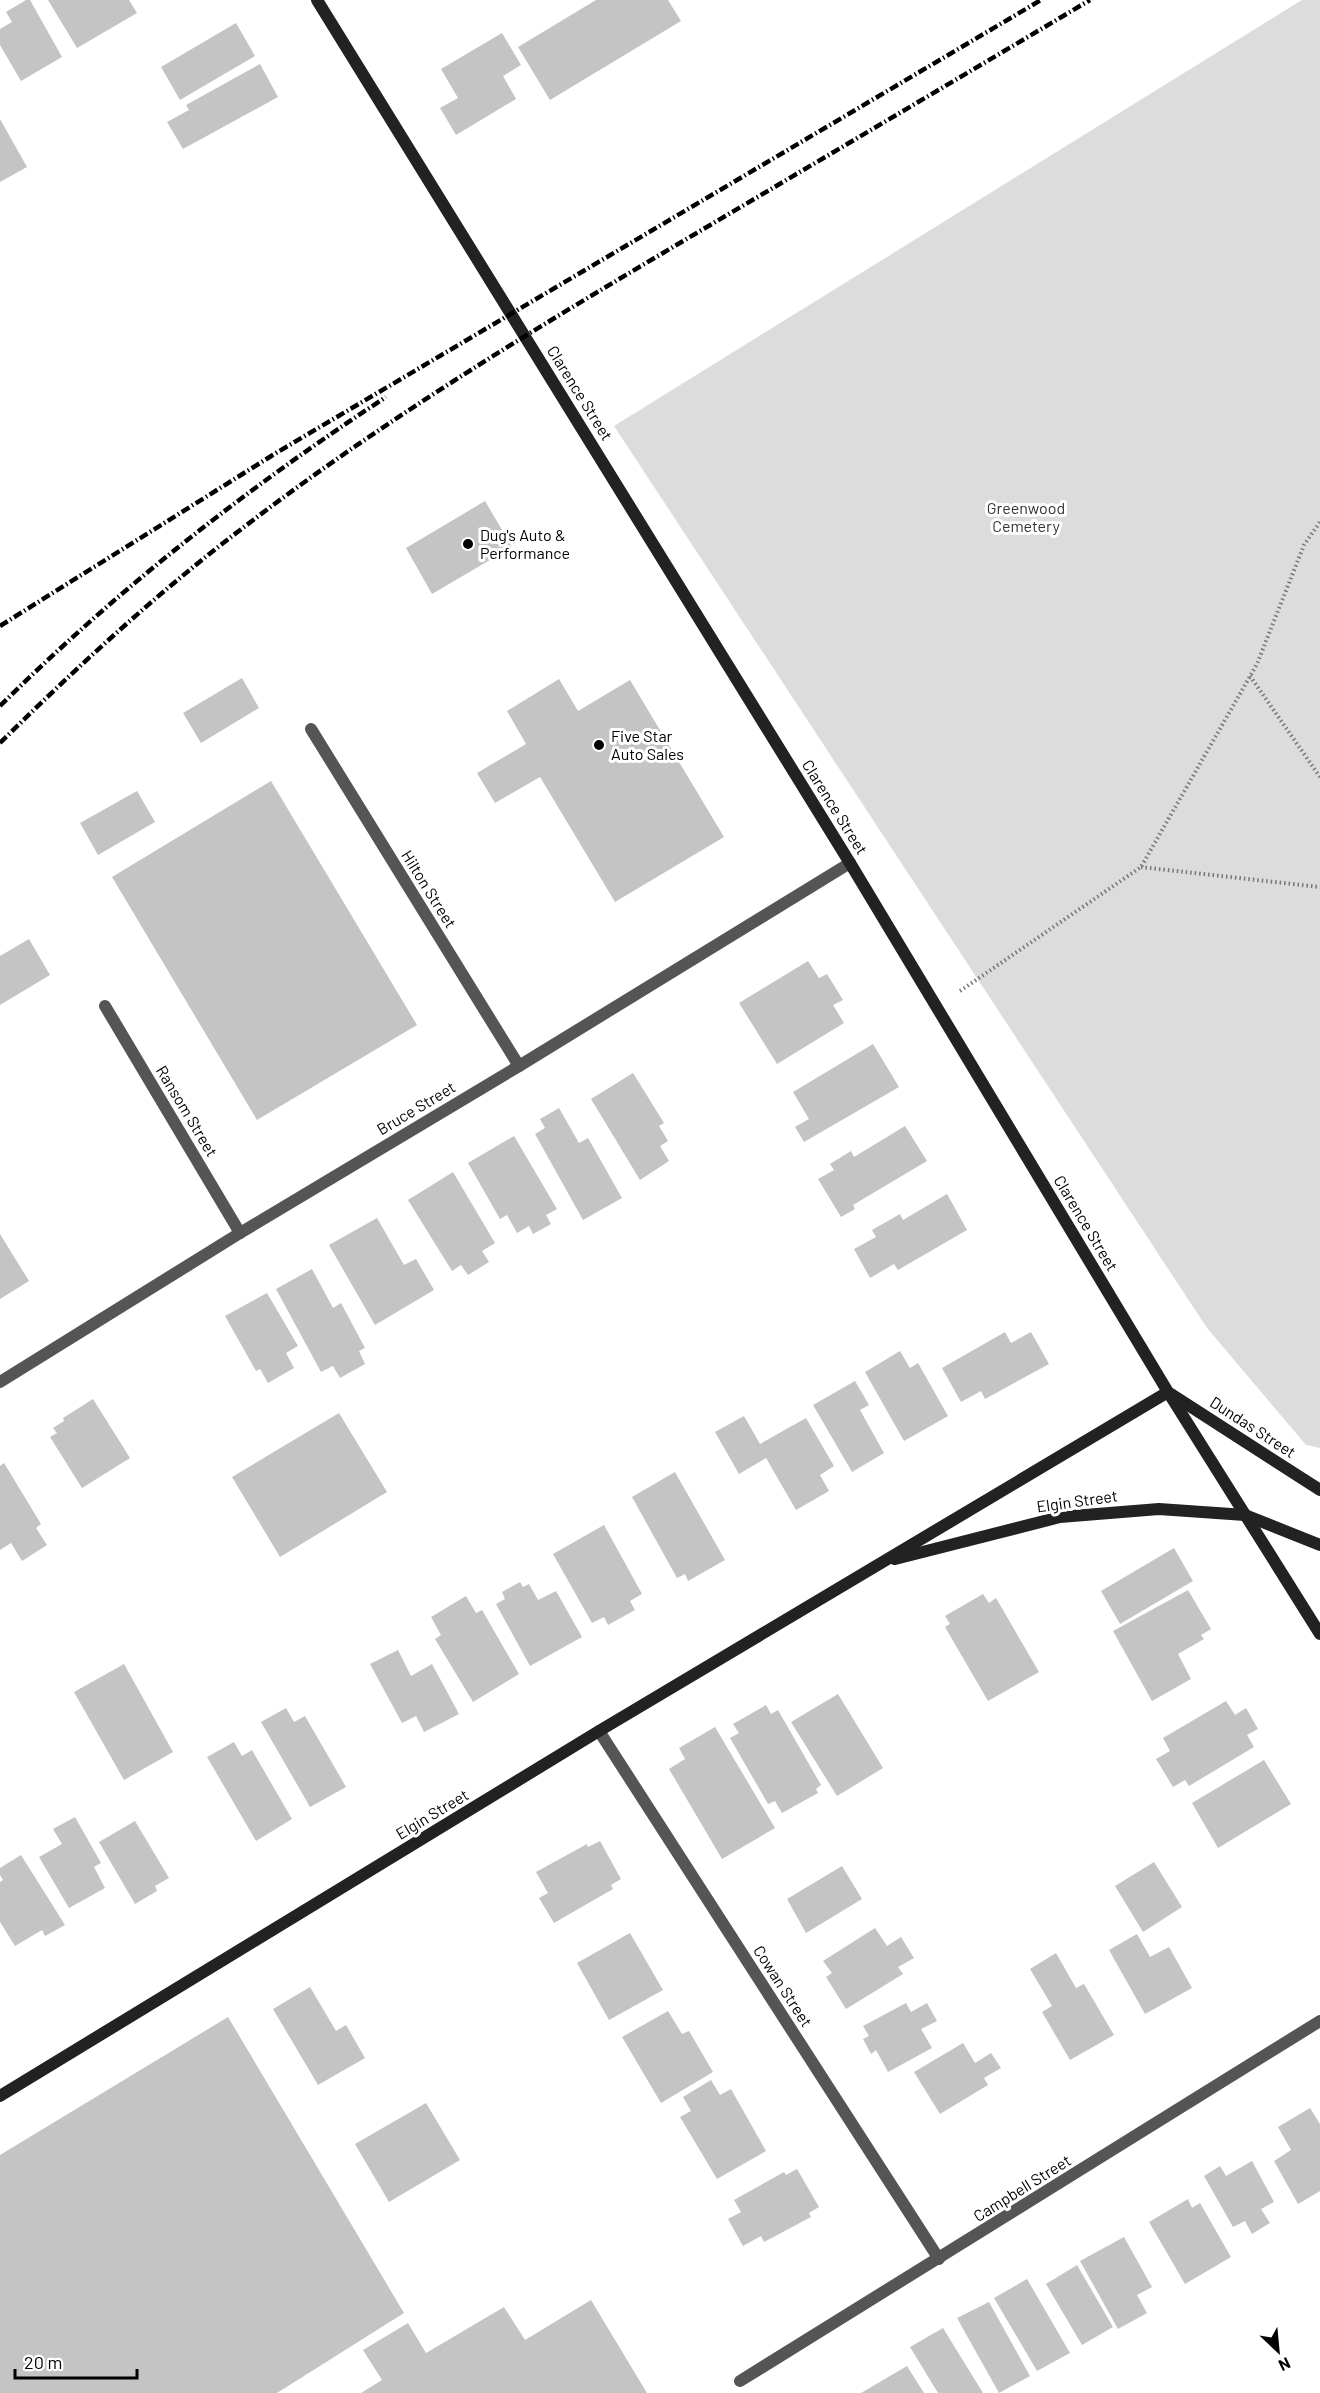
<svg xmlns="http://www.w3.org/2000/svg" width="1320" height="2393" font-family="Barlow,sans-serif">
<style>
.green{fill:#dcdcdc}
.building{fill:#c4c4c4}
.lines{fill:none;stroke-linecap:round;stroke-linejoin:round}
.path{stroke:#777;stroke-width:4;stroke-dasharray:1.5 3;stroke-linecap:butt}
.street{stroke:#555;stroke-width:12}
.secondary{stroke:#222;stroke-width:12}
.rail{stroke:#000;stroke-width:4.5;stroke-dasharray:9 3 1.5 3;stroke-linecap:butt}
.poi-dot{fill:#000;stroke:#fff;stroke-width:2}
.labels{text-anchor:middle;stroke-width:6;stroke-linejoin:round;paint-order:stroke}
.street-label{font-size:16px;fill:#000;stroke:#fff}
.park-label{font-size:16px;fill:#333;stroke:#fff}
.poi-label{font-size:16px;fill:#000;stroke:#fff;text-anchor:start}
</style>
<rect width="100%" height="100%" fill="#fff"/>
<polygon class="green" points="1302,0 1320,0 1320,1448 1306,1445 1207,1328 614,426"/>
<g class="building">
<polygon points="26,0 30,0 62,57 21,81 0,45 0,29 12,22 6,12"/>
<polygon points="48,0 129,0 137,13 77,48"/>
<polygon points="596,0 668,0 681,21 550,100 518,47"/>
<polygon points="236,23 255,56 180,100 161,67"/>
<polygon points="502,33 521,65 503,76 516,99 456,135 440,108 458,98 441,69"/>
<polygon points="260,64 278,97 183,149 167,122 189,110 186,105"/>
<polygon points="0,119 27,167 0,182"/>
<polygon points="485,501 512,547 432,594 406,548"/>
<polygon points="242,678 259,708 201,743 183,713"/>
<polygon points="559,679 578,711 630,680 724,837 615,902 540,777 495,803 477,773 526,744 507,711"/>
<polygon points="271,781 417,1025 257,1120 112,877"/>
<polygon points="137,791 155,822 98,855 80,823"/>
<polygon points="29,939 50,975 0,1005 0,956"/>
<polygon points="808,961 819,978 827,974 843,1000 833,1005 844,1023 777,1064 739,1003"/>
<polygon points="873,1044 899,1087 804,1142 795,1127 809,1119 793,1092"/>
<polygon points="633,1073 664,1123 659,1126 668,1141 660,1146 669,1161 640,1180 591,1099"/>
<polygon points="559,1108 579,1143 588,1138 622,1198 583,1220 535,1134 545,1128 540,1119"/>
<polygon points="905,1126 927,1161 853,1205 855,1209 841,1217 818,1179 834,1170 830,1164 851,1151 854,1157"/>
<polygon points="514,1136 557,1209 546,1215 551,1224 533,1234 529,1226 517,1233 507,1215 500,1219 468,1163"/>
<polygon points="453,1172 495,1243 482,1251 489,1262 468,1275 461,1265 452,1271 408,1200"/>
<polygon points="947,1194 967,1230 898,1270 894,1264 870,1278 854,1249 876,1237 872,1230 900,1214 903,1220"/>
<polygon points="377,1218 404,1265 416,1259 434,1290 375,1325 329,1245"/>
<polygon points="0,1234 29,1281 0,1299"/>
<polygon points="312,1269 333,1308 341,1303 365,1348 359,1351 365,1364 340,1378 333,1366 321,1372 276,1289"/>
<polygon points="267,1293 298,1346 286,1353 294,1368 268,1383 260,1369 256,1371 225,1316"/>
<polygon points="1005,1332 1011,1343 1031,1332 1049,1364 985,1399 981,1391 961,1402 942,1368"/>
<polygon points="900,1351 910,1368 918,1363 948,1416 904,1441 865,1372"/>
<polygon points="855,1381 869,1405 860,1410 884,1453 852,1472 813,1405"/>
<polygon points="93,1399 130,1458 82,1488 50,1437 57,1433 53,1428 64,1421 63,1418"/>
<polygon points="339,1413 387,1492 280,1557 232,1477"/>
<polygon points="744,1416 760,1444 806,1418 834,1466 820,1475 829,1491 796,1510 766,1458 739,1474 715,1432"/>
<polygon points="4,1463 41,1524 36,1528 47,1545 22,1561 11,1543 0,1550 0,1466"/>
<polygon points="675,1472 725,1560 688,1581 685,1574 677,1578 632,1497"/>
<polygon points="604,1525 642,1594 630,1601 635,1610 608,1625 604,1617 592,1623 553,1554"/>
<polygon points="1174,1548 1193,1581 1120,1624 1101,1591"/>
<polygon points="520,1582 523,1587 529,1584 538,1600 556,1591 582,1637 530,1666 496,1604 505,1599 502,1592"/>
<polygon points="1188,1590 1211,1629 1201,1635 1204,1639 1178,1654 1191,1679 1152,1701 1113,1631"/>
<polygon points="983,1594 989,1603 996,1598 1039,1672 988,1701 945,1627 950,1624 945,1616"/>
<polygon points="466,1596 476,1613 482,1610 519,1674 473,1702 435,1639 441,1635 431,1617"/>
<polygon points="398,1650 411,1676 432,1664 459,1714 424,1732 416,1716 402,1723 370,1664"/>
<polygon points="124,1664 173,1752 124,1780 74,1692"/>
<polygon points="838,1694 883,1768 837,1796 791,1722"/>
<polygon points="1226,1701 1235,1715 1246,1708 1258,1729 1247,1735 1254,1747 1189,1786 1185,1780 1173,1787 1156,1759 1170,1751 1163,1738"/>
<polygon points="766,1705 771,1714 778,1710 821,1785 816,1789 818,1793 782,1813 775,1801 768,1804 730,1738 739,1733 733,1724"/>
<polygon points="286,1708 294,1722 305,1716 346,1787 310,1807 261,1722"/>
<polygon points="715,1727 775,1828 722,1859 669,1769 685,1759 679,1748"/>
<polygon points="234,1742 242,1756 252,1750 292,1819 256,1841 207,1757"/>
<polygon points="1264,1760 1291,1804 1218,1848 1192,1803"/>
<polygon points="75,1817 101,1863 94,1867 105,1888 69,1908 39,1857 62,1844 53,1829"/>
<polygon points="135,1821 169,1878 155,1886 157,1891 135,1904 99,1842"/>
<polygon points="600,1841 621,1879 611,1885 613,1889 554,1923 539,1898 548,1893 536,1872 587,1844 588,1847"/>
<polygon points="21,1855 65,1925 45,1936 42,1930 15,1946 0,1922 0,1882 3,1880 0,1875 0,1868"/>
<polygon points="1154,1862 1182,1907 1143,1932 1115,1886"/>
<polygon points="842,1866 862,1899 806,1933 787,1899"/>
<polygon points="875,1928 887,1946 901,1937 914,1958 898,1967 903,1974 846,2009 826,1977 832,1973 823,1961"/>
<polygon points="630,1933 663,1990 609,2020 577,1963"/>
<polygon points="1137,1934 1150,1957 1169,1947 1192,1988 1145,2014 1109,1950"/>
<polygon points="1056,1953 1076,1988 1084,1984 1114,2035 1070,2060 1042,2012 1052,2006 1030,1969"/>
<polygon points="310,1987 336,2031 346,2025 365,2058 318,2085 273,2009"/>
<polygon points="906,2003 911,2012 927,2003 937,2021 921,2029 932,2048 888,2072 876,2050 871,2054 863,2039 869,2036 863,2026"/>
<polygon points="668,2011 682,2034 689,2031 713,2072 661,2103 622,2037"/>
<polygon points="228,2017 404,2313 277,2393 0,2393 0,2155"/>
<polygon points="963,2043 975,2063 991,2053 1001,2068 984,2078 988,2085 940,2114 914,2072"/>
<polygon points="711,2080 720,2095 731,2089 766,2151 717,2179 680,2117 691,2111 683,2097"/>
<polygon points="426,2103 460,2160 389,2202 355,2144"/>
<polygon points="1310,2108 1320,2124 1320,2191 1298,2204 1274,2161 1291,2150 1278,2127"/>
<polygon points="1252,2161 1274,2202 1261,2209 1270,2223 1252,2234 1245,2221 1233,2227 1204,2176 1220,2166 1226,2176"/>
<polygon points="797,2169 819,2207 809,2213 811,2217 764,2242 761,2236 743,2246 728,2219 741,2212 734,2200 784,2172 786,2175"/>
<polygon points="1188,2199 1192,2208 1200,2203 1231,2257 1185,2284 1149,2222"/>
<polygon points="1124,2237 1152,2287 1137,2295 1147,2313 1118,2329 1080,2261"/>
<polygon points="1077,2265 1113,2327 1082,2345 1046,2284"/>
<polygon points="1027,2279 1070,2353 1037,2371 994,2298"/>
<polygon points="591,2300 647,2393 361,2393 382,2380 363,2350 408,2323 426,2353 504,2307 525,2340"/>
<polygon points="989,2302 1030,2376 999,2393 957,2318"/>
<polygon points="943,2328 983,2393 938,2393 910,2347"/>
<polygon points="907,2366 924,2393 861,2393"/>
</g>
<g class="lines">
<g class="path">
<polyline points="1250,676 1320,777"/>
<polyline points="1141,867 1320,887"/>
<polyline points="960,991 1141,867 1257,664 1304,545 1320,522"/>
</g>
<g class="street">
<polyline points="311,729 519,1066"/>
<polyline points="105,1006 240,1233"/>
<polyline points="0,1382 240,1233 519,1066 850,863"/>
<polyline points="599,1731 939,2259"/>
<polyline points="740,2381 1320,2021"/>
</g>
<g class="secondary">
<polyline points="317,0 850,863 1168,1392 1320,1634"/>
<polyline points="1171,1394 1320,1490"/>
<polyline points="895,1559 1060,1517 1159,1509 1245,1515 1320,1545"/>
<polyline points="0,2096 599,1731 1168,1392"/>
</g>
<g class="rail">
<polyline points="0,626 276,453 1041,0"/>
<path d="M 0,706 C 119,588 246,489 386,397"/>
<path d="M 0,743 C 77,667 157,593 244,527 C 386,418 541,325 695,234 C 827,156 959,78 1090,0"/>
</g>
</g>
<g class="poi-dot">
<circle cx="468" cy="544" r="6"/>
<circle cx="599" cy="745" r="6"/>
</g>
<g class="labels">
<g class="street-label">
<text transform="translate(580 393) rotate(58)" y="6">Clarence Street</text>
<text transform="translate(835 807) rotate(58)" y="6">Clarence Street</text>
<text transform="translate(429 889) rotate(58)" y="6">Hilton Street</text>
<text transform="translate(416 1108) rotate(-31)" y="6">Bruce Street</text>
<text transform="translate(187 1111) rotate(59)" y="6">Ransom Street</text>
<text transform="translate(1086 1223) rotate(59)" y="6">Clarence Street</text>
<text transform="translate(1253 1427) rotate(33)" y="6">Dundas Street</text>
<text transform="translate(1077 1501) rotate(-8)" y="6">Elgin Street</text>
<text transform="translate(432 1814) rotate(-31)" y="6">Elgin Street</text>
<text transform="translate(783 1986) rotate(57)" y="6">Cowan Street</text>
<text transform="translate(1022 2188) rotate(-32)" y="6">Campbell Street</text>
</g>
<g class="park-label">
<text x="1026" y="514">Greenwood<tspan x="1026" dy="18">Cemetery</tspan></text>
</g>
<g class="poi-label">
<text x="480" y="541">Dug's Auto &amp;<tspan x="480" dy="18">Performance</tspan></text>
<text x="611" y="742">Five Star<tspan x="611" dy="18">Auto Sales</tspan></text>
</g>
</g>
<g transform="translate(1278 2351) rotate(154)" stroke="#ffffff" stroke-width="4.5" paint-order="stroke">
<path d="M0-4.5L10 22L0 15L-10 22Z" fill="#000000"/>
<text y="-9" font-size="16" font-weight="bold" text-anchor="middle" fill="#000000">N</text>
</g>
<path d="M15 2369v9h122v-9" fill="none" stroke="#000000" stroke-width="3"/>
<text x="24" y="2369" font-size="18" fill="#000000" stroke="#ffffff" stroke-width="4.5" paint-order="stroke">20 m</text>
</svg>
